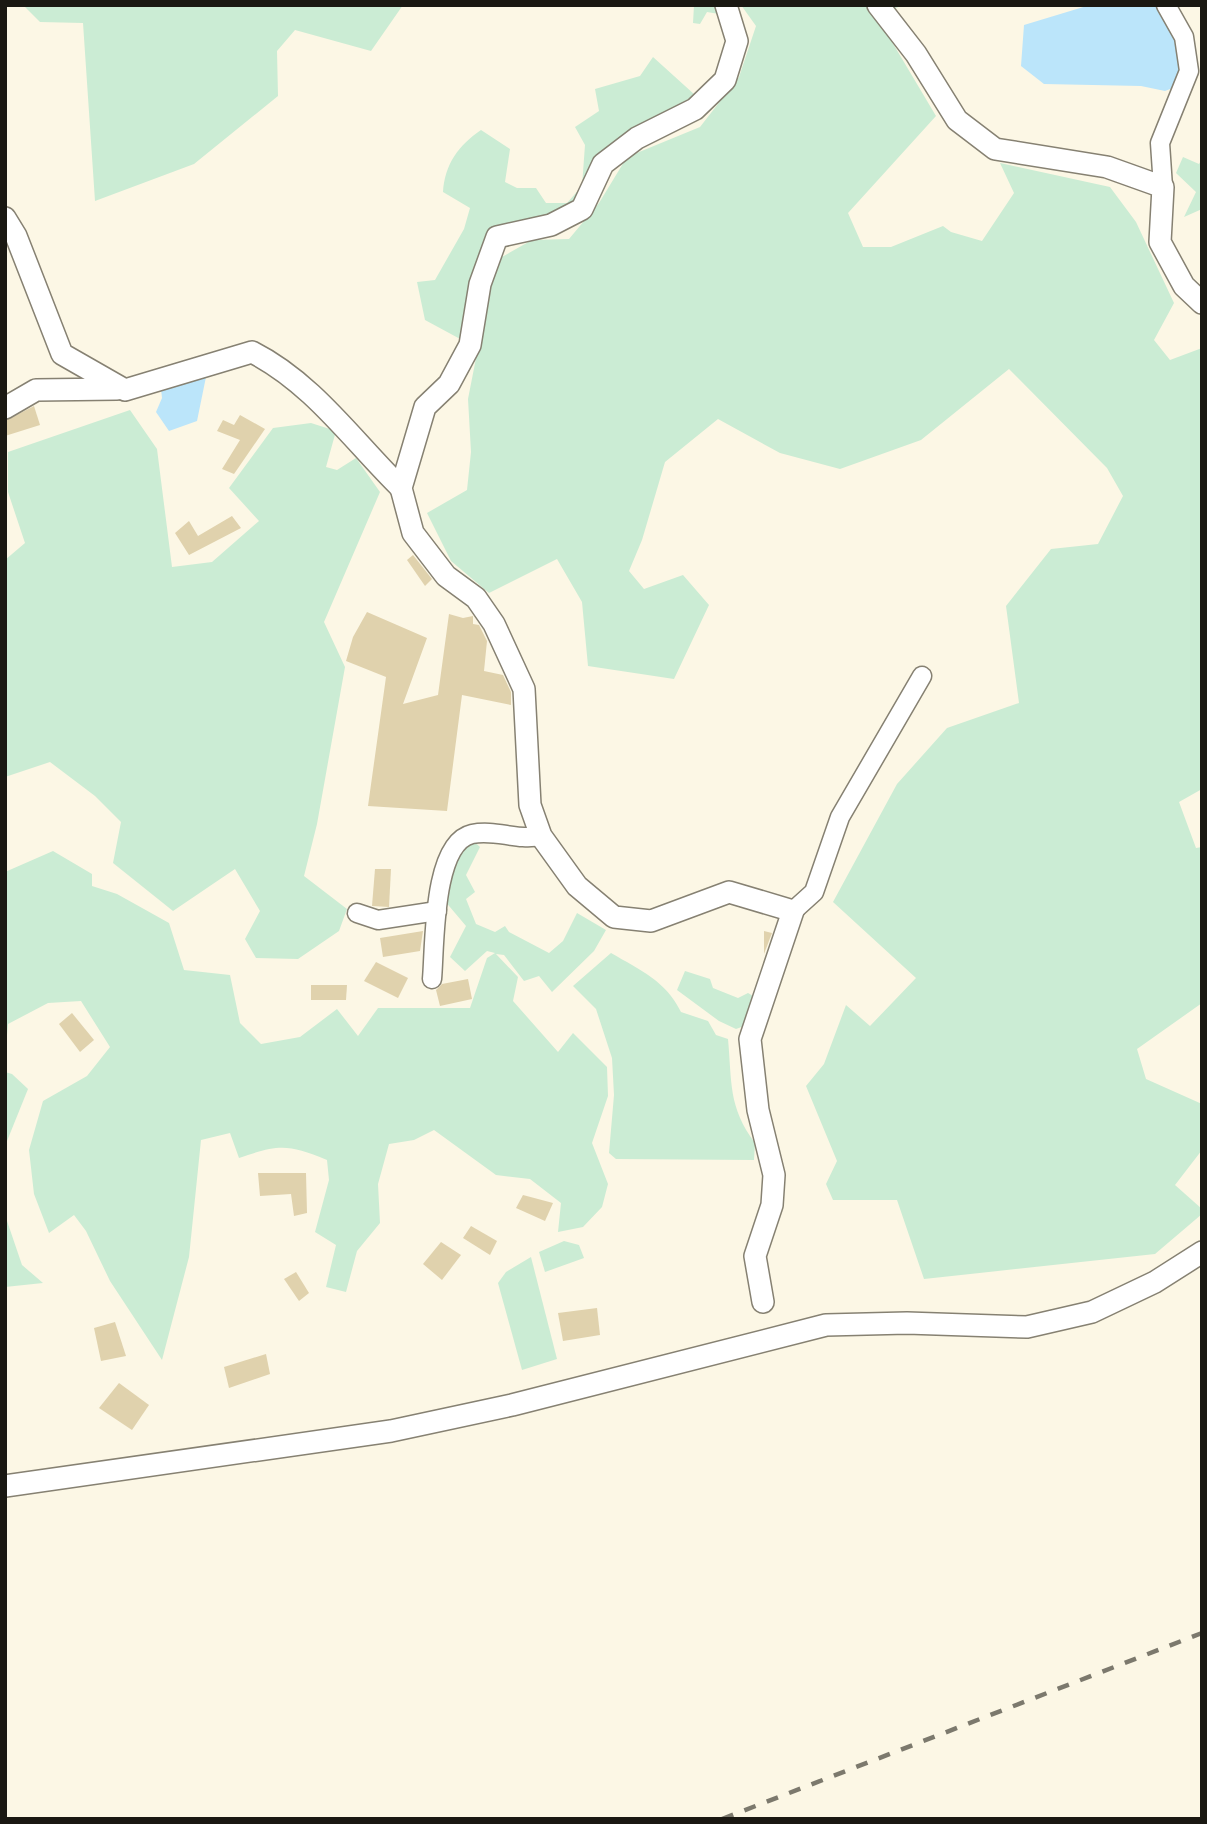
<svg xmlns="http://www.w3.org/2000/svg" width="1207" height="1824" font-family="Bitter,serif">
<style>
.green{fill:#cbecd4}
.water{fill:#bbe5fa}
.building{fill:#e0d2ad}
.lines{fill:none;stroke-linecap:round;stroke-linejoin:round}
.minor-casing{stroke:#868172;stroke-width:21}
.tertiary-casing{stroke:#868172;stroke-width:24}
.minor{stroke:#fff;stroke-width:18}
.tertiary{stroke:#fff;stroke-width:21}
.rail{stroke:#7c796d;stroke-width:4.5;stroke-dasharray:12 12;stroke-linecap:butt}
</style>
<rect width="100%" height="100%" fill="#fcf7e5"/>
<g class="green">
<polygon points="23,5 403,5 371,51 295,30 277,51 278,96 194,164 95,201 83,23 40,22"/>
<polygon points="694,5 717,5 725,15 707,12 700,24 693,23"/>
<polygon points="741,5 904,5 876,15 936,116 848,213 863,247 891,247 943,226 951,232 982,241 1014,193 1000,163 1110,187 1136,222 1174,303 1154,340 1170,360 1202,348 1202,789 1179,802 1196,848 1202,847 1202,1003 1137,1049 1146,1079 1202,1104 1202,1150 1175,1185 1202,1209 1202,1214 1155,1254 924,1279 897,1200 833,1200 826,1184 837,1161 806,1086 824,1064 846,1005 870,1026 916,978 833,902 897,784 947,728 1019,703 1006,606 1051,549 1098,544 1123,496 1107,468 1009,369 921,440 840,469 780,453 718,419 665,462 642,540 629,571 644,589 683,575 709,605 674,679 588,666 582,602 557,559 489,593 451,561 427,513 467,490 471,452 468,399 495,261 532,240 569,239 599,203 627,157 700,127 739,77 756,26"/>
<path d="M 653,57 L 695,95 L 655,119 L 575,204 L 538,222 L 501,225 L 487,245 L 462,340 L 425,320 L 417,282 L 435,280 L 464,229 L 470,208 L 443,192 C 445,164 458,146 481,130 L 510,149 L 505,182 L 517,188 L 536,188 L 546,203 L 567,203 L 582,186 L 585,145 L 575,127 L 599,111 L 595,89 L 640,76 Z"/>
<polygon points="1183,157 1199,164 1202,159 1202,209 1184,217 1196,192 1176,173"/>
<polygon points="130,410 157,449 172,567 212,562 259,521 229,488 273,428 311,423 336,431 326,467 337,470 356,458 380,492 324,622 345,667 317,824 304,876 347,909 339,931 298,959 256,958 245,939 260,911 235,869 173,911 113,863 121,822 95,796 50,762 5,777 5,560 25,543 8,492 8,452"/>
<path d="M 467,835 L 480,847 L 466,875 L 475,892 L 466,899 L 476,924 L 495,932 L 505,926 L 509,932 L 549,953 L 563,941 L 577,913 L 606,930 L 594,951 L 552,992 L 539,976 L 524,981 L 504,955 L 496,954 L 518,977 L 513,1001 L 558,1052 L 573,1033 L 607,1067 L 608,1096 L 592,1143 L 608,1184 L 602,1207 L 583,1227 L 558,1232 L 561,1203 L 530,1179 L 496,1175 L 434,1130 L 414,1140 L 389,1144 L 378,1184 L 380,1223 L 357,1251 L 346,1292 L 326,1287 L 336,1245 L 315,1232 L 329,1180 L 327,1160 C 288,1144 279,1144 239,1158 L 230,1133 L 201,1140 L 189,1257 L 162,1360 L 110,1281 L 86,1231 L 74,1215 L 49,1233 L 34,1194 L 29,1150 L 43,1101 L 87,1076 L 110,1047 L 81,1001 L 48,1003 L 8,1024 L 5,1057 L 5,872 L 53,851 L 92,874 L 92,886 L 117,894 L 169,923 L 184,970 L 230,975 L 240,1023 L 261,1044 L 300,1037 L 337,1009 L 358,1036 L 378,1008 L 470,1008 L 487,958 L 495,953 L 487,951 L 465,971 L 450,957 L 466,926 L 444,900 L 447,856 Z"/>
<path d="M 611,953 C 640,970 666,981 681,1012 L 708,1021 L 716,1035 L 728,1039 C 732,1082 728,1107 755,1143 L 754,1160 L 616,1159 L 609,1153 L 614,1095 L 612,1058 L 596,1009 L 573,986 Z"/>
<polygon points="685,971 710,979 713,988 738,998 748,993 760,1000 747,1025 736,1029 719,1021 677,990"/>
<polygon points="5,1072 12,1074 28,1089 5,1146"/>
<polygon points="5,1215 22,1265 43,1283 5,1287"/>
<polygon points="564,1241 579,1245 584,1258 545,1272 539,1252"/>
<polygon points="531,1257 557,1359 522,1370 498,1283 506,1272"/>
</g>
<g class="water">
<polygon points="1090,5 1166,5 1184,37 1183,84 1165,91 1141,86 1044,84 1021,66 1024,25"/>
<polygon points="207,372 197,421 169,431 156,412 162,398 161,389"/>
</g>
<g class="building">
<polygon points="34,406 40,425 5,436 5,421"/>
<polygon points="240,415 265,429 234,474 222,469 240,440 217,431 223,420 234,425"/>
<polygon points="232,516 241,528 189,555 175,533 189,521 198,536"/>
<polygon points="413,555 432,579 425,586 407,560"/>
<polygon points="367,612 427,638 403,704 438,695 449,614 463,618 473,616 473,624 479,625 487,641 484,671 503,675 511,692 511,705 462,695 447,811 368,806 386,677 346,661 353,637"/>
<polygon points="375,869 391,869 389,907 372,906"/>
<polygon points="423,931 420,951 383,957 380,938"/>
<polygon points="764,931 772,933 764,954"/>
<polygon points="376,962 408,978 398,998 364,981"/>
<polygon points="468,979 472,999 440,1006 436,990 442,984"/>
<polygon points="311,985 347,985 346,1000 311,1000"/>
<polygon points="72,1013 94,1040 80,1052 59,1024"/>
<polygon points="258,1173 306,1173 307,1213 294,1216 291,1194 260,1196"/>
<polygon points="523,1195 553,1203 545,1221 516,1208"/>
<polygon points="471,1226 497,1241 490,1255 463,1238"/>
<polygon points="441,1242 461,1255 442,1280 423,1264"/>
<polygon points="296,1272 309,1293 299,1301 284,1279"/>
<polygon points="597,1308 600,1335 563,1341 558,1313"/>
<polygon points="115,1322 126,1356 101,1361 94,1328"/>
<polygon points="266,1354 270,1374 229,1388 224,1367"/>
<polygon points="119,1383 149,1405 132,1430 99,1408"/>
</g>
<g class="lines">
<g class="minor-casing">
<g id="minor">
<polyline points="1163,187 1160,143 1189,71 1184,37 1166,5"/>
<polyline points="793,911 814,892 840,817 922,676"/>
<polyline points="357,913 378,920 437,911"/>
<path d="M 432,979 C 435,947 432,843 472,834 C 496,829 516,841 541,836"/>
</g>
</g>
<g class="tertiary-casing">
<g id="tertiary">
<polyline points="726,5 737,41 725,80 695,109 637,138 603,164 582,209 551,225 497,237 480,284 470,345 449,384 425,407 401,488 413,533 446,576 476,598 494,624 524,689 530,805 541,836 577,886 614,917 651,921 729,892 793,911 750,1039 758,1110 774,1175 772,1205 755,1256 763,1302"/>
<polyline points="878,5 916,54 957,120 995,149 1107,167 1163,187 1160,242 1184,286 1202,303"/>
<path d="M 5,218 L 16,236 L 62,354 L 125,390 L 252,352 C 313,383 353,441 401,488"/>
<polyline points="5,408 36,390 117,389"/>
<polyline points="5,1486 391,1431 512,1405 826,1325 907,1323 1027,1327 1092,1312 1155,1282 1202,1252"/>
</g>
</g>
<use href="#minor" class="minor"/>
<use href="#tertiary" class="tertiary"/>
<polyline class="rail" points="722,1819 1202,1633"/>
</g>
<rect width="1207" height="1824" fill="none" stroke="#1a1812" stroke-width="14"/>
</svg>
